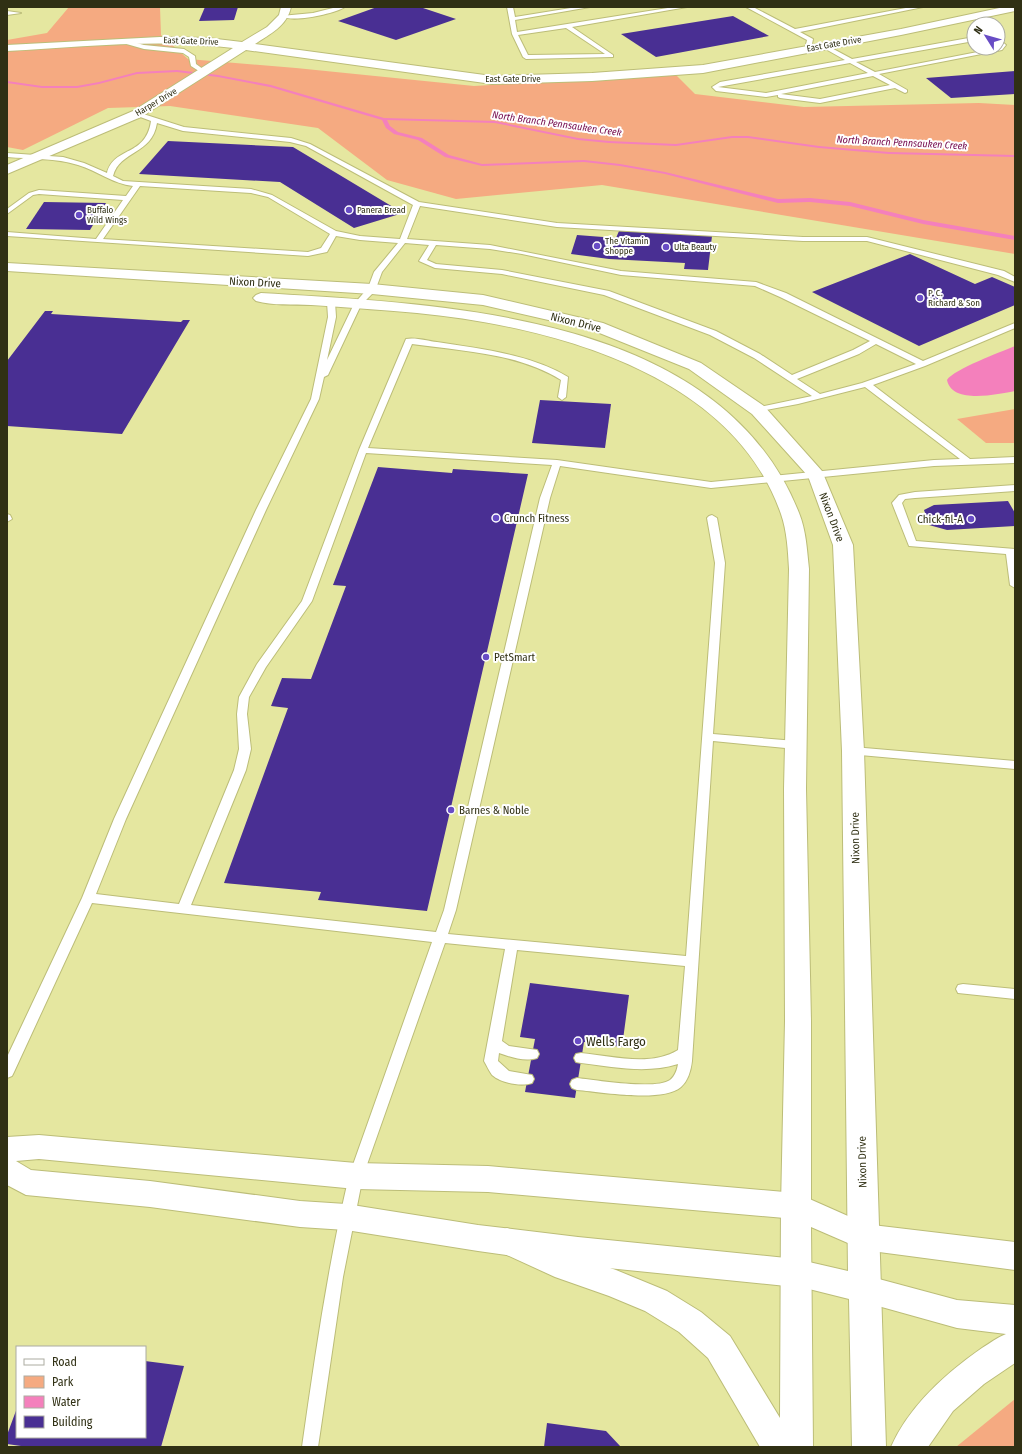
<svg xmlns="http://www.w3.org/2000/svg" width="1022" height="1454" font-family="'Fira Sans Condensed',sans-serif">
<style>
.green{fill:#f5aa81}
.water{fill:#f480bc}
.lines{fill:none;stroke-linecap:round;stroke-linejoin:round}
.stream{fill:#f480bc;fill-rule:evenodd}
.building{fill:#492f93}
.lane-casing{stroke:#bcbd78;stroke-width:2}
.street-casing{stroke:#bcbd78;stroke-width:2}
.secondary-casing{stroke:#bcbd78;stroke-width:2}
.primary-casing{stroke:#bcbd78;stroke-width:2}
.highway-casing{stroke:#bcbd78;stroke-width:2}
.lane{fill:#fff;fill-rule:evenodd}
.street{fill:#fff;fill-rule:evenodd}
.secondary{fill:#fff;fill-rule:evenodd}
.primary{fill:#fff;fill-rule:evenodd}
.highway{fill:#fff;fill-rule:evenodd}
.poi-dot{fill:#684cc5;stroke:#fff;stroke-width:1.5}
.labels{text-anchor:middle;stroke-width:4;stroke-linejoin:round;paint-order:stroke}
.far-street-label{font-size:9px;fill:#303014;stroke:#fff}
.far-poi-label{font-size:9px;fill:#303014;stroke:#fff;text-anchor:start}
.far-water-label{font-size:10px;font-style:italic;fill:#73074c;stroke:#fff}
.street-label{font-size:11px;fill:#303014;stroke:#fff}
.poi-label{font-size:11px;fill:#303014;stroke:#fff;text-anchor:start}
.near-poi-label{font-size:13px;fill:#303014;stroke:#fff;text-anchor:start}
</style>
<rect width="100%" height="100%" fill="#e5e7a0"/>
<g class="green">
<polygon points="69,7 160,7 161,35 188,59 296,68 474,86 674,73 695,94 804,107 979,103 1015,105 1015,254 602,185 456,199 387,180 318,128 170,106 108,108 23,150 7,147 7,40 47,33"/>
<polygon points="1015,409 1015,443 986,443 957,419"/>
<polygon points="1015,1399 1015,1447 956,1447"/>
</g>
<path class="water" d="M 1015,346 L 1015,391 C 998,394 952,405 947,380 C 954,369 1001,352 1015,346 Z"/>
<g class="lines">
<polygon class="stream" points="177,70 218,75 271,85 384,118 495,121 578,138 609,141 676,144 732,136 748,136 819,146 889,152 1015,155 1015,157 889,154 819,148 748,138 732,138 676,146 609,143 578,140 495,123 387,120 390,126 398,132 422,138 449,155 482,164 584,160 620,164 665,172 778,199 810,198 850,202 923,220 1015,236 1015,240 923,224 850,206 810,202 778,203 665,174 620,166 584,162 482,166 445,157 418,140 394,134 386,128 382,120 270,87 218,77 177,72 137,74 99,84 77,88 42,88 7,83 7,81 42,86 77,86 99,82 137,72"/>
</g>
<g class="building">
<polygon points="205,7 238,7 234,20 199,21"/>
<polygon points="377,7 420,7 456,19 396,40 338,21"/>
<polygon points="733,16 769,36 656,57 621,34"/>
<polygon points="1015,71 1015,94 951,98 926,78"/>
<polygon points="168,141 293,147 403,213 354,228 280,182 139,174"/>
<polygon points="44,202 106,203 90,230 26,229"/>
<polygon points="619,231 712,236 708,270 684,269 685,263 609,259 571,254 577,235 616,238"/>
<polygon points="910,254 975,284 992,277 1015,287 1015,305 919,346 812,292"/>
<polygon points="45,311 53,311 51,314 181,322 183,320 190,320 122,434 7,426 7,361"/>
<polygon points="540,400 611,404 605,448 532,443"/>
<polygon points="378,467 452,473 453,469 528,474 427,911 318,900 321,892 224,883 288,708 271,706 282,678 311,679 346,586 333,585"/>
<polygon points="1008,501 1015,513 1015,526 947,530 929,525 924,510 934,505"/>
<polygon points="530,983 629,995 622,1047 584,1042 575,1098 525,1092 535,1039 520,1037"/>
<polygon points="145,1361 184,1366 161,1447 28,1447 7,1444 7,1435 17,1408 17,1437 145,1437"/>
<polygon points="547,1423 606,1431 621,1447 544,1447"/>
</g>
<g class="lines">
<g class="lane-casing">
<g id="lane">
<path d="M 337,7 L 345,7 C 334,14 292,23 281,16 L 313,13 Z"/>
<path d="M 507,7 L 513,7 L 515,17 L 577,7 L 590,7 L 515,20 L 517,32 L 674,7 L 687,7 L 572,27 L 613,55 L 613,57 L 526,59 L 523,57 L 512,34 ZM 566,28 L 605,54 L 528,55 L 518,35 Z"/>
<polygon points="746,7 753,7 795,29 911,7 923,7 800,32 813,39 811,49 808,51 805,49 807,40"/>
<polygon points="7,11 21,13 7,15"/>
<path d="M 974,37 L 974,41 L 856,62 L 875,72 L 998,48 L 1000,45 L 998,43 L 998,38 L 1006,45 L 1002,50 L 879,74 L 907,90 L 907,92 L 905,93 L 895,88 L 820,103 L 780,98 L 778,97 L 778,95 L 766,97 L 716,91 L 712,87 L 720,82 L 845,60 L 822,47 L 824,44 L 852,59 ZM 850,63 L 868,73 L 766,93 L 718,87 ZM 873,76 L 890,85 L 820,99 L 781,94 Z"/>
<polygon points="125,40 144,45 184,49 195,56 196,64 207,72 202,73 191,66 189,57 183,53 144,49 123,43"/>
<path d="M 137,112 L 184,127 L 291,138 L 310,144 L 419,202 L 557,223 L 803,237 L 867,237 L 1004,271 L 1015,277 L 1015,282 L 998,275 L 867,241 L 803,241 L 557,227 L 420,206 L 407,239 L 490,245 L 621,271 L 756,282 L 786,293 L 923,361 L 1015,323 L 1015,328 L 925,366 L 873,385 L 970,459 L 1015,457 L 1015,463 L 934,466 L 711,488 L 560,466 L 550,498 L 456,910 L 448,934 L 686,956 L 715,563 L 707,518 L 709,516 L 712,515 L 717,518 L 725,563 L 713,734 L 796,741 L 802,745 L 796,749 L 713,741 L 692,1061 C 691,1070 688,1081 681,1087 C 663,1103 601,1092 577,1090 L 572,1088 L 570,1084 L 572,1080 L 577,1078 C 595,1080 656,1090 670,1080 C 675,1076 677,1070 678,1064 C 646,1074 614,1067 581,1063 L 576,1062 L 574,1058 L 576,1054 L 581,1053 C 612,1056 650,1067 678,1050 L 685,966 L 517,950 L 502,1041 L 509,1046 L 537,1050 L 539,1054 L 537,1058 C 525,1062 510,1057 499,1053 L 498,1061 L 509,1071 L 532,1075 L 534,1079 L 532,1083 C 521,1087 501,1083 492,1075 C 489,1071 487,1066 484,1061 L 505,949 L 445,943 L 363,1176 L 343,1277 L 318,1447 L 302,1447 C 315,1356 328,1265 349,1176 L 432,942 L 92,903 L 14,1072 L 12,1076 L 7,1078 L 7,1057 L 82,898 L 114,819 L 256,510 L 311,399 L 328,317 L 327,302 L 331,300 L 335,302 L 336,317 L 327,360 L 354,304 L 368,288 L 374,272 L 398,243 L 360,240 L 336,236 L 327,252 L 308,256 L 7,236 L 7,232 L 96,239 L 123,200 L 39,194 L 33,195 L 7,214 L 7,209 L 29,193 L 39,190 L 126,196 L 133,186 C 113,184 98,171 78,165 C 56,158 31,159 7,157 L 7,153 L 63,157 L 84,163 L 107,173 C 114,146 146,157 151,121 L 135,115 L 134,114 ZM 157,123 L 183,131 L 290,142 L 306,146 L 413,205 L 400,239 L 360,236 L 336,231 L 272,195 L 251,189 L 123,181 L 113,176 C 120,150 152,155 157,123 ZM 140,186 L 251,193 L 268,197 L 330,234 L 321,248 L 308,252 L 103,239 ZM 405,243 L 429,245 L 419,261 L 435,268 L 502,274 L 604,295 L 710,335 L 754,358 L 812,396 L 755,408 L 755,412 L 798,404 L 865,387 L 960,459 L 934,460 L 711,482 L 557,460 L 368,448 L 412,344 C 461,351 518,353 561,380 L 558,397 L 562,400 L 566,397 L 568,377 C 530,354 481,349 437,342 C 428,341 415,337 406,339 L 359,450 L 302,601 L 257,664 L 239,697 L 237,714 L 239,749 L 234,770 L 179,904 L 96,894 L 126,819 L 266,510 L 319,399 L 324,377 L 328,375 L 361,305 L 375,291 L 382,272 ZM 436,245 L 490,249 L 522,254 L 621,275 L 755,286 L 780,297 L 870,341 L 853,350 L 792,375 L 760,354 L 716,331 L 609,291 L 502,270 L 436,264 L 427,260 ZM 876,344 L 916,364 L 862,383 L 820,394 L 797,379 L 859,354 ZM 366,453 L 552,465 L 540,498 L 444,910 L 436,932 L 191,905 L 246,770 L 251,749 L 247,714 L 249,697 L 266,667 L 312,601 Z"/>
<polygon points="1015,485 1015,491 915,498 905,499 902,503 916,541 1015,549 1015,588 1010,585 1006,554 909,546 892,503 899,495 915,492"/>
<polygon points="7,514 10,515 12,519 7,522"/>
<polygon points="853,747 1015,761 1015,769 849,754 847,751 849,748"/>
<polygon points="963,984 1015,989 1015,999 958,993 956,989 958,985"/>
</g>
</g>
<g class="street-casing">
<g id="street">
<path d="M 281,7 L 291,7 C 287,26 270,34 255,44 L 492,76 L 592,73 L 703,65 L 901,29 L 1004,7 L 1015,7 L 1015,11 L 901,35 L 703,73 L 592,81 L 492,84 L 246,50 L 141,117 L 7,174 L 7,165 L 133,111 L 233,48 C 159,38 82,47 7,51 L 7,45 L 160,37 L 208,38 L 242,42 L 267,27 L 279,15 Z"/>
<polygon points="39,1135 356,1163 488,1166 796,1193 806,1197 811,1206 806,1215 796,1219 488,1192 356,1189 39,1159 16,1161 31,1170 150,1181 300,1201 346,1204 478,1225 578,1237 796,1259 807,1263 811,1273 807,1283 796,1287 578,1265 478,1251 346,1230 300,1227 150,1207 26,1195 7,1185 7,1137"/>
</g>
</g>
<g class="secondary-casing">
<g id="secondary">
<polygon points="7,263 372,284 483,295 603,323 701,363 764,406 822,471 853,545 864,751 886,1447 852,1447 849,1299 785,1283 781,1273 785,1263 796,1259 848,1271 842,751 833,545 808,476 752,414 689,369 592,330 483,305 372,294 7,271"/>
<path d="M 261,293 C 443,304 720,313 799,513 C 806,530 807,550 809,569 L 806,789 L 811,1021 L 811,1206 L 806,1215 L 796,1219 L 786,1215 L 781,1206 L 785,1021 L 784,789 L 789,569 C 788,551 787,531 781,514 C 732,372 549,326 417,313 C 382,310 346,307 311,305 C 293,304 273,306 256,301 L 253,298 L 256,295 Z"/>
</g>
</g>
<g class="primary-casing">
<polygon id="primary" points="796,1193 875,1228 879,1237 875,1246 864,1250 811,1227 813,1447 760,1447 708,1358 679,1332 645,1311 609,1296 555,1277 496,1250 492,1241 496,1232 507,1228 572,1255 616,1270 667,1291 701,1312 730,1336 780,1418 781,1206 786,1197"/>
</g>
<g class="highway-casing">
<g id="highway">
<polygon points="864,1224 1015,1242 1015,1270 864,1250 853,1246 849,1237 853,1228"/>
<path d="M 864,1275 L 957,1300 L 1015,1305 L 1015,1363 L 984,1384 L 953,1411 L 928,1447 L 891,1447 C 909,1406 946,1373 982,1348 C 990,1343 998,1337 1006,1334 L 957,1328 L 853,1299 L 849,1289 L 853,1279 Z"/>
</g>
</g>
<use href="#lane" class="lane"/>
<use href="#street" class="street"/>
<use href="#secondary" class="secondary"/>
<use href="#primary" class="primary"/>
<use href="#highway" class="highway"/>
</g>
<g class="poi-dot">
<circle cx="349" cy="210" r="4"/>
<circle cx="79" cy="215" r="4"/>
<circle cx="597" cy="246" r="4"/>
<circle cx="666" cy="247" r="4"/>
<circle cx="920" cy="298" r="4"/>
<circle cx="496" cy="518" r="4"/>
<circle cx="971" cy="519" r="4"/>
<circle cx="486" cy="657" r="4"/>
<circle cx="451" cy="810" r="4"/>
<circle cx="578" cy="1041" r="4"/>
</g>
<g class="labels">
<g class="far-street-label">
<text transform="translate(191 41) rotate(2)" y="3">East Gate Drive</text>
<text transform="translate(834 44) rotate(-10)" y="3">East Gate Drive</text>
<text x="513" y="82">East Gate Drive</text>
<text transform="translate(156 102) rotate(-31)" y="3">Harper Drive</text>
</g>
<g class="far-poi-label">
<text x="87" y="213">Buffalo<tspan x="87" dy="10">Wild Wings</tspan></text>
<text x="357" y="213">Panera Bread</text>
<text x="605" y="244">The Vitamin<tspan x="605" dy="10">Shoppe</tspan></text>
<text x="674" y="250">Ulta Beauty</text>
<text x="928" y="296">P. C.<tspan x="928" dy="10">Richard &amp; Son</tspan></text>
</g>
<g class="far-water-label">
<text transform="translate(557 123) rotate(8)" y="4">North Branch Pennsauken Creek</text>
<text transform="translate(902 142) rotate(3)" y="4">North Branch Pennsauken Creek</text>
</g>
<g class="street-label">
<text transform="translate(255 282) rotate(3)" y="4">Nixon Drive</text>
<text transform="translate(576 322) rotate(14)" y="4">Nixon Drive</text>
<text transform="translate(832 517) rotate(69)" y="4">Nixon Drive</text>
<text transform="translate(855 838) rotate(-91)" y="4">Nixon Drive</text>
<text transform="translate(862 1162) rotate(-91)" y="4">Nixon Drive</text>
</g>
<g class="poi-label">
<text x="504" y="522">Crunch Fitness</text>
<text x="963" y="523" text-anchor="end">Chick-fil-A</text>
<text x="494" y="661">PetSmart</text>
<text x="459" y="814">Barnes &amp; Noble</text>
</g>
<g class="near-poi-label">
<text x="586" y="1046">Wells Fargo</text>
</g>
</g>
<rect width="1022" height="1454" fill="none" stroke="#303014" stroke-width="16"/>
<rect x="16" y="1346" width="130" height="92" fill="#ffffff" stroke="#acaca1"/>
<rect x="24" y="1359" width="20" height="6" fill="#ffffff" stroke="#acaca1"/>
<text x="52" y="1366" font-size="12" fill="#303014">Road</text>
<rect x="24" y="1376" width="20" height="12" fill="#f5aa81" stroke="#acaca1"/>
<text x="52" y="1386" font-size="12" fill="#303014">Park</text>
<rect x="24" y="1396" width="20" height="12" fill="#f480bc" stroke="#acaca1"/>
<text x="52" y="1406" font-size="12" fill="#303014">Water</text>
<rect x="24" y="1416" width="20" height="12" fill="#492f93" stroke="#acaca1"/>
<text x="52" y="1426" font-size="12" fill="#303014">Building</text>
<g transform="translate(986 36) rotate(307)"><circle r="19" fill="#ffffff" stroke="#acaca1"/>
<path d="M0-3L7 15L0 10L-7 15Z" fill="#684cc5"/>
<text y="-6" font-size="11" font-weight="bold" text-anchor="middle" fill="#303014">N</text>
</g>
</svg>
